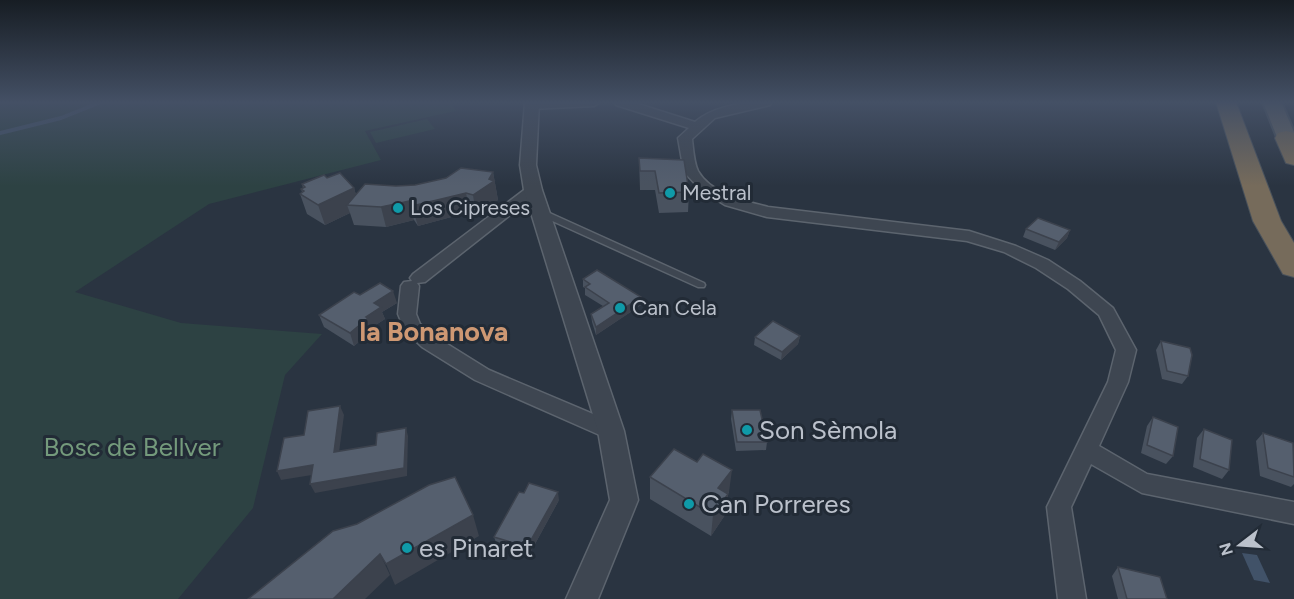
<svg xmlns="http://www.w3.org/2000/svg" width="1294" height="599" font-family="Figtree,sans-serif">
<style>
.green{fill:#2d4243}
.water{fill:#415268}
.lines{fill:none;stroke-linecap:round;stroke-linejoin:round}
.stream{stroke:#415268;stroke-width:4}
.service-casing{stroke:#5c646e;stroke-width:3}
.minor-casing{stroke:#5c646e;stroke-width:3}
.tertiary-casing{stroke:#5c646e;stroke-width:3}
.trunk-casing{stroke:#48515b;stroke-width:4}
.motorway-casing{stroke:#48515b;stroke-width:2}
.service{fill:#3e4651;fill-rule:evenodd}
.minor{fill:#3e4651;fill-rule:evenodd}
.tertiary{fill:#3e4651;fill-rule:evenodd}
.trunk{fill:#696866;fill-rule:evenodd}
.motorway{fill:#766b5b;fill-rule:evenodd}
.wall{fill:#49525f}
.shaded-wall{fill:#3c424d}
.building{fill:#555f6e;stroke:#3c424d;stroke-width:1.5}
.culture-dot{fill:#0f9aa8;stroke:#222b36;stroke-width:2}
.labels{text-anchor:middle;stroke-width:6;stroke-linejoin:round;paint-order:stroke}
.poi-label{font-size:21px;fill:#bbc1cb;stroke:#222b36;text-anchor:start}
.near-poi-label{font-size:26px;fill:#bbc1cb;stroke:#222b36;text-anchor:start}
.near-park-label{font-size:26px;fill:#749a7c;stroke:#222b36}
.district-label{font-size:27px;font-weight:bold;fill:#ce9873;stroke:#222b36}
</style>
<rect width="100%" height="100%" fill="#2a3441"/>
<g class="green">
<polygon points="0,102 451,102 456,111 365,131 381,160 209,204 75,292 181,323 322,334 285,375 253,508 178,599 0,599"/>
<polygon points="427,119 435,129 376,143 370,132"/>
</g>
<polygon class="water" points="1242,553 1257,555 1270,583 1254,580"/>
<g class="lines">
<polyline class="stream" points="0,133 61,118 101,102"/>
<g class="service-casing">
<polygon id="service" points="537,210 543,210 704,283 705,285 704,287 698,287 537,214"/>
</g>
<g class="minor-casing">
<g id="minor">
<polygon points="527,102 600,102 594,106 531,109 525,105"/>
<path d="M 614,102 L 632,102 L 695,122 C 715,105 746,102 772,102 L 770,105 L 715,118 L 692,139 C 693,148 694,163 698,171 C 711,194 745,201 768,207 L 969,231 L 1016,246 L 1048,260 L 1080,281 L 1113,308 L 1136,350 L 1128,382 L 1099,446 L 1147,474 L 1294,502 L 1294,524 L 1142,493 L 1091,464 L 1071,507 L 1086,599 L 1058,599 L 1047,507 L 1108,382 L 1116,350 L 1099,315 L 1068,289 L 1036,268 L 1004,252 L 967,241 L 767,217 L 725,205 L 702,191 L 684,172 L 678,138 L 689,128 L 616,105 Z"/>
<polygon points="533,186 540,190 538,193 425,282 417,283 419,286 416,314 420,324 436,337 489,370 619,425 622,431 619,437 611,440 475,380 422,347 405,331 398,314 401,286 404,282 412,281 410,278 413,274 528,187"/>
</g>
</g>
<g class="tertiary-casing">
<polygon id="tertiary" points="525,102 539,102 536,165 542,190 624,431 638,500 598,599 566,599 610,500 598,431 524,190 520,165"/>
</g>
<g class="trunk-casing">
<polygon id="trunk" points="1263,102 1281,102 1294,132 1293,142 1286,144 1279,142"/>
</g>
<g class="motorway-casing">
<g id="motorway">
<polygon points="1216,102 1236,102 1281,221 1294,243 1294,277 1283,274 1253,221"/>
<polygon points="1286,131 1294,133 1294,165 1286,163 1275,138 1278,133"/>
</g>
</g>
<use href="#service" class="service"/>
<use href="#minor" class="minor"/>
<use href="#tertiary" class="tertiary"/>
<use href="#trunk" class="trunk"/>
<use href="#motorway" class="motorway"/>
</g>
<g class="wall">
<polygon points="639,158 689,192 688,212 659,213 655,190 640,190"/>
<polygon points="493,172 498,200 476,215 470,212 418,226 414,220 386,227 354,225 350,213 325,225 307,214 300,194 302,192 301,189 303,188 302,184 327,178 354,188 356,195 396,186 415,185"/>
<polygon points="1026,229 1070,230 1067,238 1055,250 1023,237"/>
<polygon points="583,279 641,305 596,335 592,322 591,314 603,306 585,295 585,288 583,287"/>
<polygon points="360,295 397,303 382,312 385,319 371,328 372,331 354,346 324,327 319,315"/>
<polygon points="800,336 798,344 781,360 754,345 755,337"/>
<polygon points="1161,341 1188,376 1182,384 1162,379 1156,350"/>
<polygon points="732,410 767,442 766,450 736,451 731,419"/>
<polygon points="1153,417 1173,456 1166,464 1141,453 1147,426"/>
<polygon points="1204,429 1229,470 1222,479 1193,467 1197,438"/>
<polygon points="1263,433 1294,448 1294,484 1291,487 1260,476 1256,441"/>
<polygon points="650,477 729,492 728,494 725,515 711,536 650,499"/>
<polygon points="559,500 529,555 497,545 494,537"/>
<polygon points="1118,567 1167,599 1118,599 1112,576"/>
</g>
<g class="shaded-wall">
<polygon points="493,172 498,200 476,215 473,195 489,179"/>
<polygon points="354,188 359,206 347,205 350,213 325,225 318,205"/>
<polygon points="466,193 470,212 418,226 412,206"/>
<polygon points="409,201 414,220 386,227 381,207"/>
<polygon points="1070,230 1067,238 1055,250 1059,242"/>
<polygon points="393,291 397,303 382,312 385,319 371,328 372,331 354,346 350,333 366,317 374,303"/>
<polygon points="641,297 641,305 596,335 596,327"/>
<polygon points="800,336 798,344 781,360 782,352"/>
<polygon points="340,406 344,415 338,460 334,452"/>
<polygon points="406,428 408,436 407,476 315,493 310,484"/>
<polygon points="313,465 318,474 281,480 277,471"/>
<polygon points="732,470 729,492 716,510 718,488"/>
<polygon points="558,492 559,500 529,555 527,547"/>
<polygon points="728,494 725,515 711,536 713,515"/>
<polygon points="473,515 479,536 395,585 386,564"/>
<polygon points="380,554 390,575 365,599 333,599"/>
</g>
<g class="building">
<polygon points="639,158 684,160 689,192 659,193 655,171 640,171"/>
<polygon points="461,168 493,172 489,179 494,181 473,195 466,193 412,206 409,201 381,207 347,205 365,184 396,186 415,185 446,178"/>
<polygon points="340,173 354,188 318,205 300,194 304,191 301,189 305,187 302,184 324,175 327,178"/>
<polygon points="1038,218 1070,230 1059,242 1026,229"/>
<polygon points="597,270 641,297 596,327 591,314 609,303 585,287 590,284 583,279"/>
<polygon points="380,283 393,291 374,303 381,307 366,317 368,318 350,333 319,315 354,292 360,295"/>
<polygon points="773,321 800,336 782,352 755,337"/>
<polygon points="1161,341 1190,348 1192,355 1188,376 1167,371"/>
<polygon points="340,406 334,452 376,445 377,433 406,428 404,468 310,484 313,465 277,471 284,438 304,435 308,411"/>
<polygon points="732,410 760,410 767,442 737,442"/>
<polygon points="1153,417 1178,427 1173,456 1147,445"/>
<polygon points="1204,429 1232,440 1229,470 1200,459"/>
<polygon points="1263,433 1293,443 1294,477 1268,468"/>
<polygon points="674,449 697,462 703,454 732,470 718,488 728,494 713,515 650,477"/>
<polygon points="455,477 473,515 386,564 380,554 333,599 248,599 333,531 357,524 429,485"/>
<polygon points="529,483 558,492 527,547 494,537 519,492 524,493"/>
<polygon points="1118,567 1160,577 1167,599 1127,599"/>
</g>
<linearGradient id="sky" x2="0" y2="1"><stop stop-color="#171d24"/><stop offset="0.55" stop-color="#445065"/><stop offset="1" stop-color="#445065" stop-opacity="0"/></linearGradient>
<rect width="1294" height="186" fill="url(#sky)"/>
<g class="culture-dot">
<circle cx="670" cy="193" r="6"/>
<circle cx="398" cy="208" r="6"/>
<circle cx="620" cy="308" r="6"/>
<circle cx="747" cy="430" r="6"/>
<circle cx="689" cy="504" r="6"/>
<circle cx="407" cy="548" r="6"/>
</g>
<g class="labels">
<g class="poi-label">
<text x="682" y="200">Mestral</text>
<text x="410" y="215">Los Cipreses</text>
<text x="632" y="315">Can Cela</text>
</g>
<g class="near-poi-label">
<text x="759" y="439">Son Sèmola</text>
<text x="701" y="513">Can Porreres</text>
<text x="419" y="557">es Pinaret</text>
</g>
<g class="near-park-label">
<text x="132" y="456">Bosc de Bellver</text>
</g>
<g class="district-label">
<text x="434" y="341">la Bonanova</text>
</g>
</g>
<g transform="translate(1240 545) rotate(253)" stroke="#222b36" stroke-width="4.5" paint-order="stroke">
<path d="M0-4.5L10 22L0 15L-10 22Z" fill="#bbc1cb"/>
<text y="-9" font-size="16" font-weight="bold" text-anchor="middle" fill="#bbc1cb">N</text>
</g>
</svg>
